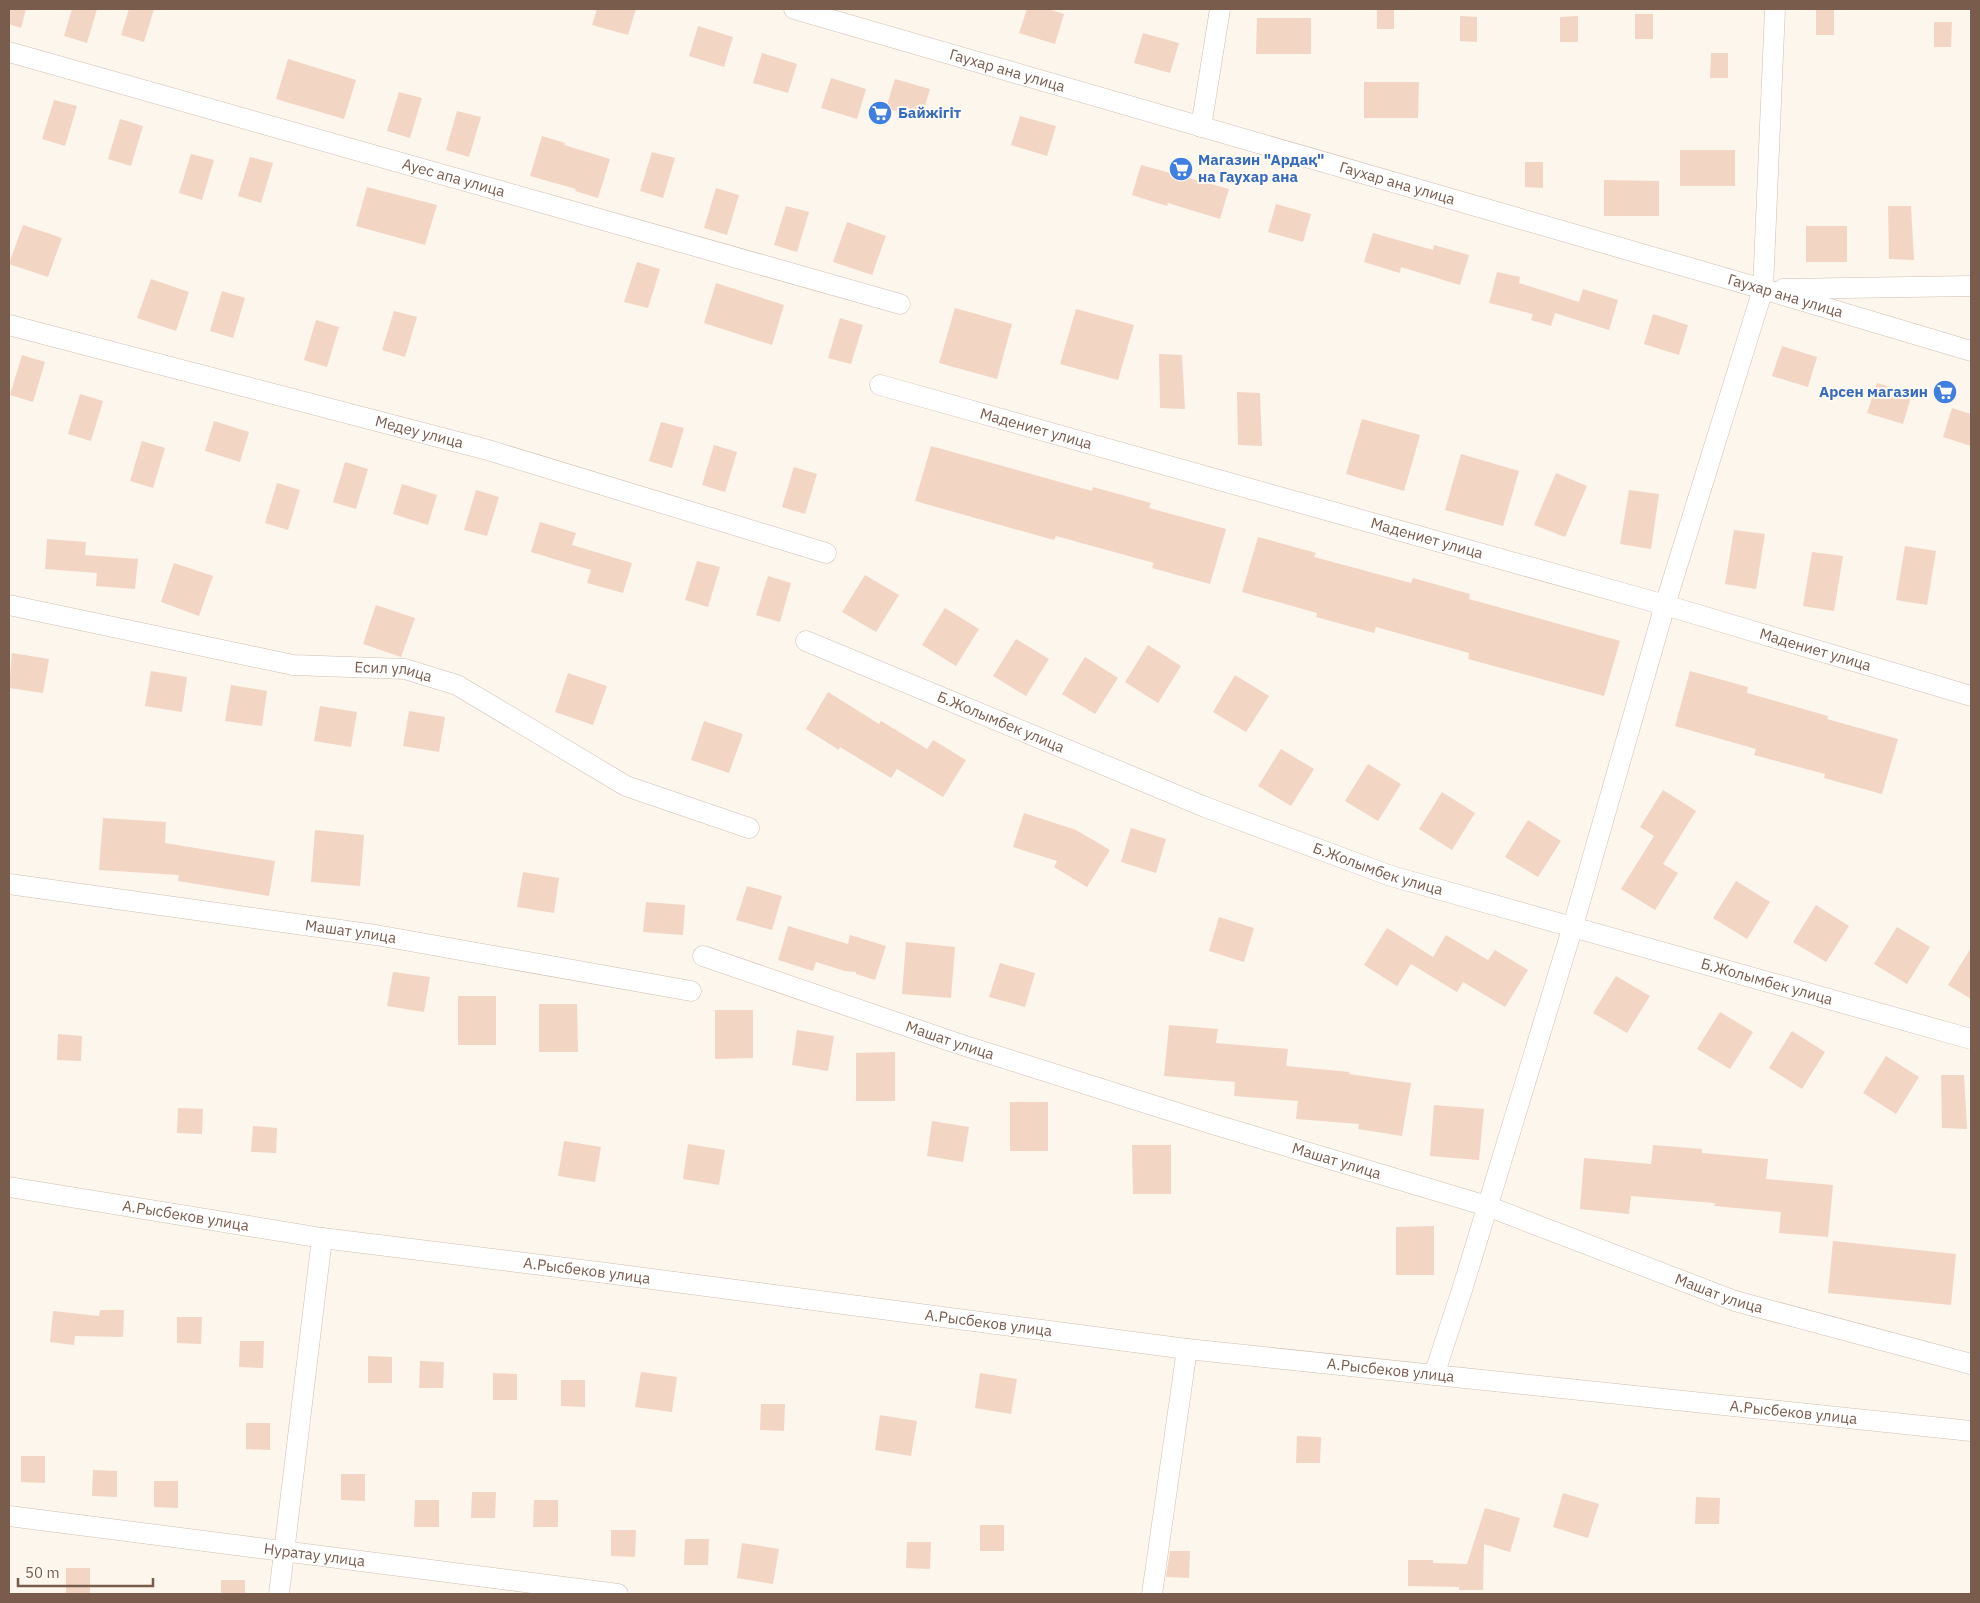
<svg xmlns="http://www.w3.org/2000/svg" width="1980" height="1603" font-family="'IBM Plex Sans',sans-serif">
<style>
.building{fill:#f3d5c3}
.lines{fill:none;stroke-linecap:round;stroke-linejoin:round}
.minor-casing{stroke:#d1beb0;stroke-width:21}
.minor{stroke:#fff;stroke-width:20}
.labels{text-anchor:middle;stroke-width:4;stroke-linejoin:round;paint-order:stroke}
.street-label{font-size:15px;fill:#7a5c4d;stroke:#fffaf3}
.shop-label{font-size:15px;font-weight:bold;fill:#366cbe;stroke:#fffaf3;text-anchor:start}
</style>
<rect width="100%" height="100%" fill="#fdf6ec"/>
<g class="building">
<polygon points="9,9 26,9 21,28 9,24"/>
<polygon points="72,9 97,9 87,43 64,36"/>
<polygon points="129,9 154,9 144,42 121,35"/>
<polygon points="597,9 636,9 628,35 592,25"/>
<polygon points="1027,9 1048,9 1064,14 1055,44 1019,33"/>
<rect x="1377" y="9" width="17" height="20"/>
<rect x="1816" y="10" width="18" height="25"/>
<rect x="1635" y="14" width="18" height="25"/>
<polygon points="1460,16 1477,17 1477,42 1460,41"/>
<polygon points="1578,16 1578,42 1560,42 1560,17"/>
<polygon points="1257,18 1311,18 1311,54 1256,54"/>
<polygon points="1934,22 1952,22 1951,47 1934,47"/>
<polygon points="698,26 733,37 724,67 689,56"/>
<polygon points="1143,33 1179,43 1170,73 1134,63"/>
<polygon points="762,53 797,64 788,93 753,83"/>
<polygon points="1711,53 1728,53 1728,78 1710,78"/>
<polygon points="288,59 356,80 344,119 276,99"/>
<polygon points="831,78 866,89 857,119 821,108"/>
<polygon points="895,79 930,89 921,119 886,108"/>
<polygon points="1364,82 1419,82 1418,118 1364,118"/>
<polygon points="399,92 422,98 410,138 387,131"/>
<polygon points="54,100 77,106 65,146 42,139"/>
<polygon points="457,111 481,117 469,157 446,150"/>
<polygon points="1020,116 1056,126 1047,156 1011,145"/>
<polygon points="120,119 143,126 131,166 108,159"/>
<polygon points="542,136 565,143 564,145 610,159 598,198 575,191 576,189 530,176"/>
<rect x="1680" y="150" width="55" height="36"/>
<polygon points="652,152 675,158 663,198 640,191"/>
<polygon points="191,154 214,160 202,200 179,193"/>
<polygon points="250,157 273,163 261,203 238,196"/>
<polygon points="1525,162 1543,162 1543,188 1525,187"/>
<polygon points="1141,165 1229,189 1220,219 1168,203 1167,206 1132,195"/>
<polygon points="1604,180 1659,181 1659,216 1604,216"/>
<polygon points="367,187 437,205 425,245 356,226"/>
<polygon points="716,188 739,195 727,235 704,228"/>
<polygon points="1276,204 1311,214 1303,242 1268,232"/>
<polygon points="786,206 809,212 797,252 774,245"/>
<polygon points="1888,206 1911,206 1914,260 1889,259"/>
<polygon points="847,222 886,236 872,275 833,262"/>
<polygon points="23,225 62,238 48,277 9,264"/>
<rect x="1806" y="226" width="41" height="36"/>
<polygon points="1373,233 1433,250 1434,245 1469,255 1460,285 1401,267 1400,273 1364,262"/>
<polygon points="637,262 660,269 648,308 624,302"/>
<polygon points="1497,272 1520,277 1519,283 1579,302 1583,289 1618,300 1609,330 1555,313 1551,326 1531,320 1533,314 1489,303"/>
<polygon points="151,279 189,292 176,331 137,318"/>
<polygon points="716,283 784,305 772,345 704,323"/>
<polygon points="222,291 245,298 233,338 210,331"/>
<polygon points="955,308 1012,324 997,379 939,363"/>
<polygon points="1076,309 1134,325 1118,380 1060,364"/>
<polygon points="394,311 417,317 405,357 382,350"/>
<polygon points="1653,314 1688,325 1679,355 1644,344"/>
<polygon points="840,318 863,325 851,364 828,358"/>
<polygon points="316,320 339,327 327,367 304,360"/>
<polygon points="1782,346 1817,357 1808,387 1772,376"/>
<polygon points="1159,354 1182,355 1185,409 1160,408"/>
<polygon points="22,355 45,362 33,402 10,395"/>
<polygon points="1877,383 1912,394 1903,424 1867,413"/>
<polygon points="1237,392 1260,393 1262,446 1238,445"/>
<polygon points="80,394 103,401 91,441 68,434"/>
<polygon points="1952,408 1971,414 1971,446 1943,437"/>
<polygon points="1362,419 1420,435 1404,491 1346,474"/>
<polygon points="214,421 249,432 240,462 205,451"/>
<polygon points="661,422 684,428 672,468 649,461"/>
<polygon points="142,441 165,448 153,488 130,481"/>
<polygon points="714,445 737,452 725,492 702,485"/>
<polygon points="931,446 1092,491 1093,487 1151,503 1149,508 1226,529 1210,584 1152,568 1154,563 1056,536 1054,540 915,501"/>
<polygon points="1461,454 1519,471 1503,526 1445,510"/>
<polygon points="345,462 368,469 356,509 333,502"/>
<polygon points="794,467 817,474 805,514 782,507"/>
<polygon points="1556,473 1587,486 1565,537 1534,525"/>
<polygon points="277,483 300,490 288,530 265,523"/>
<polygon points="402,484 437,495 428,525 393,514"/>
<polygon points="476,490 499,497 487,536 464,530"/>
<polygon points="1629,490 1659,494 1651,549 1620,544"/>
<polygon points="540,522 576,533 572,545 632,563 623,593 587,583 591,570 531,552"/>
<polygon points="1734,530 1765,534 1756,589 1725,584"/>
<polygon points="1258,537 1316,553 1314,557 1411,583 1413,578 1470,594 1469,599 1620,641 1604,696 1468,659 1469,653 1376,627 1374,633 1316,617 1317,613 1242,592"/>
<polygon points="47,539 86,542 85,555 138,559 135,589 96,586 97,573 45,569"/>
<polygon points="1905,546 1936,551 1927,605 1896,600"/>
<polygon points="1812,552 1843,556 1834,611 1803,606"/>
<polygon points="697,561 720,567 708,607 685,600"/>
<polygon points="174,563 213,576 199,616 161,602"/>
<polygon points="865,575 899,595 876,632 842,612"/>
<polygon points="768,576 791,583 780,622 756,615"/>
<polygon points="376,605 415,618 401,657 363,644"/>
<polygon points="945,608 979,629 956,666 922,645"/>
<polygon points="1016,639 1049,659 1026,696 993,676"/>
<polygon points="1148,645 1181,666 1158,703 1125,682"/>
<polygon points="12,653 49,659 43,693 9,688"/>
<polygon points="1085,657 1118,678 1095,714 1062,694"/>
<polygon points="151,671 187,677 182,712 145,706"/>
<polygon points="1690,671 1748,687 1747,693 1828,716 1827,719 1898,739 1882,794 1824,778 1825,774 1754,755 1756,749 1675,726"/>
<polygon points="568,673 607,686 593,725 555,712"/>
<polygon points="1235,675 1269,696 1246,732 1213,712"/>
<polygon points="231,685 267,691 262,726 225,721"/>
<polygon points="828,692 879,724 881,721 927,749 933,740 966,760 943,797 897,769 891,778 840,747 839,750 806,729"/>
<polygon points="320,706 357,712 351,747 314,741"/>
<polygon points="409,711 445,717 439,752 403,746"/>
<polygon points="704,721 743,734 729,773 691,760"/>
<polygon points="1281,749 1314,769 1291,806 1258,786"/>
<polygon points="1368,764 1401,784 1378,821 1345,801"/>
<polygon points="1663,790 1696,811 1663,864 1678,873 1655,910 1621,889 1654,836 1640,827"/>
<polygon points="1442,792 1475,813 1452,850 1419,829"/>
<polygon points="1024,813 1076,830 1110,850 1087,887 1054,867 1057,861 1013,847"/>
<polygon points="103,818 166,822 165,843 275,861 269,896 178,881 179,875 99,870"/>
<polygon points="1528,820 1561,841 1538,877 1505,857"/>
<polygon points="1131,828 1166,839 1156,873 1121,862"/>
<polygon points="315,830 364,835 360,886 311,882"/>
<polygon points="523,872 559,878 554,913 517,907"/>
<polygon points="1736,881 1770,902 1747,939 1713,918"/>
<polygon points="747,886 782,896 772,930 736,920"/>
<polygon points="646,902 685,905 683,935 643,932"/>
<polygon points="1816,905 1849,926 1826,962 1793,942"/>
<polygon points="1219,917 1254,928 1244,962 1209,951"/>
<polygon points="788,926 848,944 850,935 886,946 875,980 856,974 856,972 845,971 816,962 813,971 778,960"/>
<polygon points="1897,927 1930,947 1907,984 1874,964"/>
<polygon points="1387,928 1433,957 1446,935 1488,960 1495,950 1528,970 1505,1007 1463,982 1457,992 1411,964 1397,986 1364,965"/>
<polygon points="906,942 955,947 951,998 902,994"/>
<polygon points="1971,948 1971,999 1948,985"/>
<polygon points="1000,963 1035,973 1025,1007 989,997"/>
<polygon points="393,972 430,977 424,1012 387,1006"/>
<polygon points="1616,976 1650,996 1627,1033 1593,1013"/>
<rect x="458" y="996" width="38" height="49"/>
<polygon points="539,1004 577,1004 578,1052 539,1052"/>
<polygon points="715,1010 753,1010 753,1058 715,1059"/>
<polygon points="1720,1012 1753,1032 1730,1069 1697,1049"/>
<polygon points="1169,1025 1218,1029 1216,1043 1288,1049 1286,1066 1350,1072 1349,1074 1411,1083 1402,1136 1358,1129 1359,1124 1296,1119 1298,1101 1234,1096 1235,1082 1164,1076"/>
<polygon points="797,1030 834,1036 828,1071 792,1065"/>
<polygon points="1792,1031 1825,1052 1802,1089 1769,1068"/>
<polygon points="58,1034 82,1036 81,1061 57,1060"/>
<polygon points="895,1052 895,1101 856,1101 856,1053"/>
<polygon points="1886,1056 1919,1077 1896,1114 1863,1093"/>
<polygon points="1941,1075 1964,1075 1967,1129 1942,1128"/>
<rect x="1010" y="1102" width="38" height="49"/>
<polygon points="1434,1105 1484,1109 1479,1160 1430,1156"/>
<polygon points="178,1108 203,1109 202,1134 177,1133"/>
<polygon points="932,1121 969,1127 963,1162 927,1156"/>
<polygon points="253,1126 277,1128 276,1153 251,1152"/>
<polygon points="564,1141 601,1147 595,1182 558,1176"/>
<polygon points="688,1144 725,1150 719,1185 683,1179"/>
<polygon points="1132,1145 1171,1145 1171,1194 1133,1194"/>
<polygon points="1653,1145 1702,1149 1702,1153 1768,1159 1766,1179 1833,1185 1828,1237 1779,1233 1781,1212 1714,1206 1715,1203 1631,1196 1629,1214 1580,1209 1584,1158 1651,1164"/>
<polygon points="1434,1226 1434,1275 1396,1275 1396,1227"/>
<polygon points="1833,1241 1956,1254 1951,1305 1828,1293"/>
<polygon points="100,1310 124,1310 123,1337 75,1336 74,1345 50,1342 53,1311 99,1316"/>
<polygon points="177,1317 202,1317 201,1344 177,1343"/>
<polygon points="240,1341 264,1341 263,1368 239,1367"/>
<polygon points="368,1356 392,1357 392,1383 368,1383"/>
<polygon points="420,1361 444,1362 443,1388 419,1388"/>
<polygon points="641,1372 677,1377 672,1412 635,1407"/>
<polygon points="493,1373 517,1374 517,1400 493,1400"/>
<polygon points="980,1373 1017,1379 1011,1414 975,1408"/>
<polygon points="561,1380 585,1380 585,1407 561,1406"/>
<polygon points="761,1404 785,1404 784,1431 760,1430"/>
<polygon points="880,1415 917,1421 911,1456 875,1450"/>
<polygon points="246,1423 270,1423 270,1450 246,1449"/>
<polygon points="1297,1436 1321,1437 1320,1463 1296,1463"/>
<polygon points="21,1456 45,1456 45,1483 21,1482"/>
<polygon points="93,1470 117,1471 117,1497 92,1496"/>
<polygon points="341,1474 365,1474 365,1501 341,1500"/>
<polygon points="154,1481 178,1481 178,1508 154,1507"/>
<polygon points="472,1492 496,1492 495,1518 471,1518"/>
<polygon points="1563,1493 1599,1504 1588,1538 1553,1527"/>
<polygon points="1696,1497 1720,1498 1719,1524 1695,1524"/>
<polygon points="415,1500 439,1500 439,1527 414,1527"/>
<polygon points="534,1500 558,1500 558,1527 533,1527"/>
<polygon points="1485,1508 1520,1518 1510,1552 1484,1544 1483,1590 1459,1590 1459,1587 1408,1586 1408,1560 1433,1560 1433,1563 1467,1564"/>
<rect x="980" y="1525" width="24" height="26"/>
<polygon points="611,1530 636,1530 635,1557 611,1556"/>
<polygon points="685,1539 709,1539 708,1565 684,1565"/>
<polygon points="907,1542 931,1542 930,1569 906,1568"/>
<polygon points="742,1543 779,1549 773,1584 737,1578"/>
<polygon points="1170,1551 1190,1551 1189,1578 1166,1577"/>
<rect x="66" y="1568" width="24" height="26"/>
<rect x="221" y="1580" width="24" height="14"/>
</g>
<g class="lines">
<g class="minor-casing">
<g id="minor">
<path id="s1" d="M 794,9 L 1763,289 L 1971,351"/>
<path id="s2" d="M 9,52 L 900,304"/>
<polyline points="1201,127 1220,9"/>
<polyline points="1783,289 1971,286"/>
<path id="s3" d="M 9,325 L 488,450 L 826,553"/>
<path id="s4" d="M 880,385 L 1665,605 L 1971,696"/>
<path id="s5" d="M 9,605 L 293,665 L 405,669 L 457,685 L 626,786 L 749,828"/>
<path id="s6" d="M 806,641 L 1205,807 L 1391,876 L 1971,1039"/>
<path id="s7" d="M 9,884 L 376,935 L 691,991"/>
<path id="s8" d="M 703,956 L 956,1043 L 1206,1122 L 1487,1206 L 1735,1301 L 1971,1364"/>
<path id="s9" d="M 9,1187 L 322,1238 L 606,1273 L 1187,1349 L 1971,1431"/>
<polyline points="1434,1375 1462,1290 1573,926 1665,605 1763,289 1775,9"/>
<path id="s10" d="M 9,1516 L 618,1594"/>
<polyline points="279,1594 322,1238"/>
<polyline points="1152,1594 1187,1349"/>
</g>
</g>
<use href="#minor" class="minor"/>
</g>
<defs>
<g id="supermarket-disc" transform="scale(1.25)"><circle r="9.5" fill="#3f7fe0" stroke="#fffaf3"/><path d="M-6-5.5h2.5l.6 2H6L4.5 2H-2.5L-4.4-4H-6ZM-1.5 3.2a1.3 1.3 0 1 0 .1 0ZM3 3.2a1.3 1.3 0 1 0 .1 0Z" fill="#fff"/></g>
</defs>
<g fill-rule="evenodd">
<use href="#supermarket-disc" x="880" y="113"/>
<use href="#supermarket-disc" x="1181" y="169"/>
<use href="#supermarket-disc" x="1945" y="392"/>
</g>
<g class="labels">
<g class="street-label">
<text dy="5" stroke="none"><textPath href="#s1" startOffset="222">Гаухар ана улица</textPath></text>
<text dy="5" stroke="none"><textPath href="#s2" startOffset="462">Ауес апа улица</textPath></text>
<text dy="5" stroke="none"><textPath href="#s1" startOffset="628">Гаухар ана улица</textPath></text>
<text dy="5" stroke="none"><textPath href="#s1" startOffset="1032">Гаухар ана улица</textPath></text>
<text dy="5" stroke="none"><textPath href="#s4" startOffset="162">Мадениет улица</textPath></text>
<text dy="5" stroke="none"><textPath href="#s3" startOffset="424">Медеу улица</textPath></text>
<text dy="5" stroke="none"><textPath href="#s4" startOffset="568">Мадениет улица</textPath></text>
<text dy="5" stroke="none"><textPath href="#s4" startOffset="972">Мадениет улица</textPath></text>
<text dy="5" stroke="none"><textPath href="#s5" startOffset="391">Есил улица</textPath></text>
<text dy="5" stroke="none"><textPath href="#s6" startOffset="211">Б.Жолымбек улица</textPath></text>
<text dy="5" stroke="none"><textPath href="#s6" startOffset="616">Б.Жолымбек улица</textPath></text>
<text dy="5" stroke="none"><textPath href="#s7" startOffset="345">Машат улица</textPath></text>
<text dy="5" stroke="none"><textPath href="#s6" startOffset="1021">Б.Жолымбек улица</textPath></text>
<text dy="5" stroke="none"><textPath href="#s8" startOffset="261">Машат улица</textPath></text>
<text dy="5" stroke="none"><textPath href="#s8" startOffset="666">Машат улица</textPath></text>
<text dy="5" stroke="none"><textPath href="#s9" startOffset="179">А.Рысбеков улица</textPath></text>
<text dy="5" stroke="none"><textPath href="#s9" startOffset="584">А.Рысбеков улица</textPath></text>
<text dy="5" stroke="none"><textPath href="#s8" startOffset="1071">Машат улица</textPath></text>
<text dy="5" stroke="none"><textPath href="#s9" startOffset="989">А.Рысбеков улица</textPath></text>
<text dy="5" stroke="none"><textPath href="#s9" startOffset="1394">А.Рысбеков улица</textPath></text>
<text dy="5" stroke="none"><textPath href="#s9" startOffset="1799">А.Рысбеков улица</textPath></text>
<text dy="5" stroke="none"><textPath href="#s10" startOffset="308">Нуратау улица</textPath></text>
</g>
<g class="shop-label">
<text x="898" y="118">Байжігіт</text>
<text x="1198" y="165">Магазин "Ардақ"<tspan x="1198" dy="17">на Гаухар ана</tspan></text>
<text x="1928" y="397" text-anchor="end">Арсен магазин</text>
</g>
</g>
<rect width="1980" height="1603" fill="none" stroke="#7a5c4d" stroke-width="20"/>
<path d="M18 1578v8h135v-8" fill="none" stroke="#7a5c4d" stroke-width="2.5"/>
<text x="25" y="1578" font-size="15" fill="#7a5c4d" stroke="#fffaf3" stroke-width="4" paint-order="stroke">50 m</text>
</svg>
